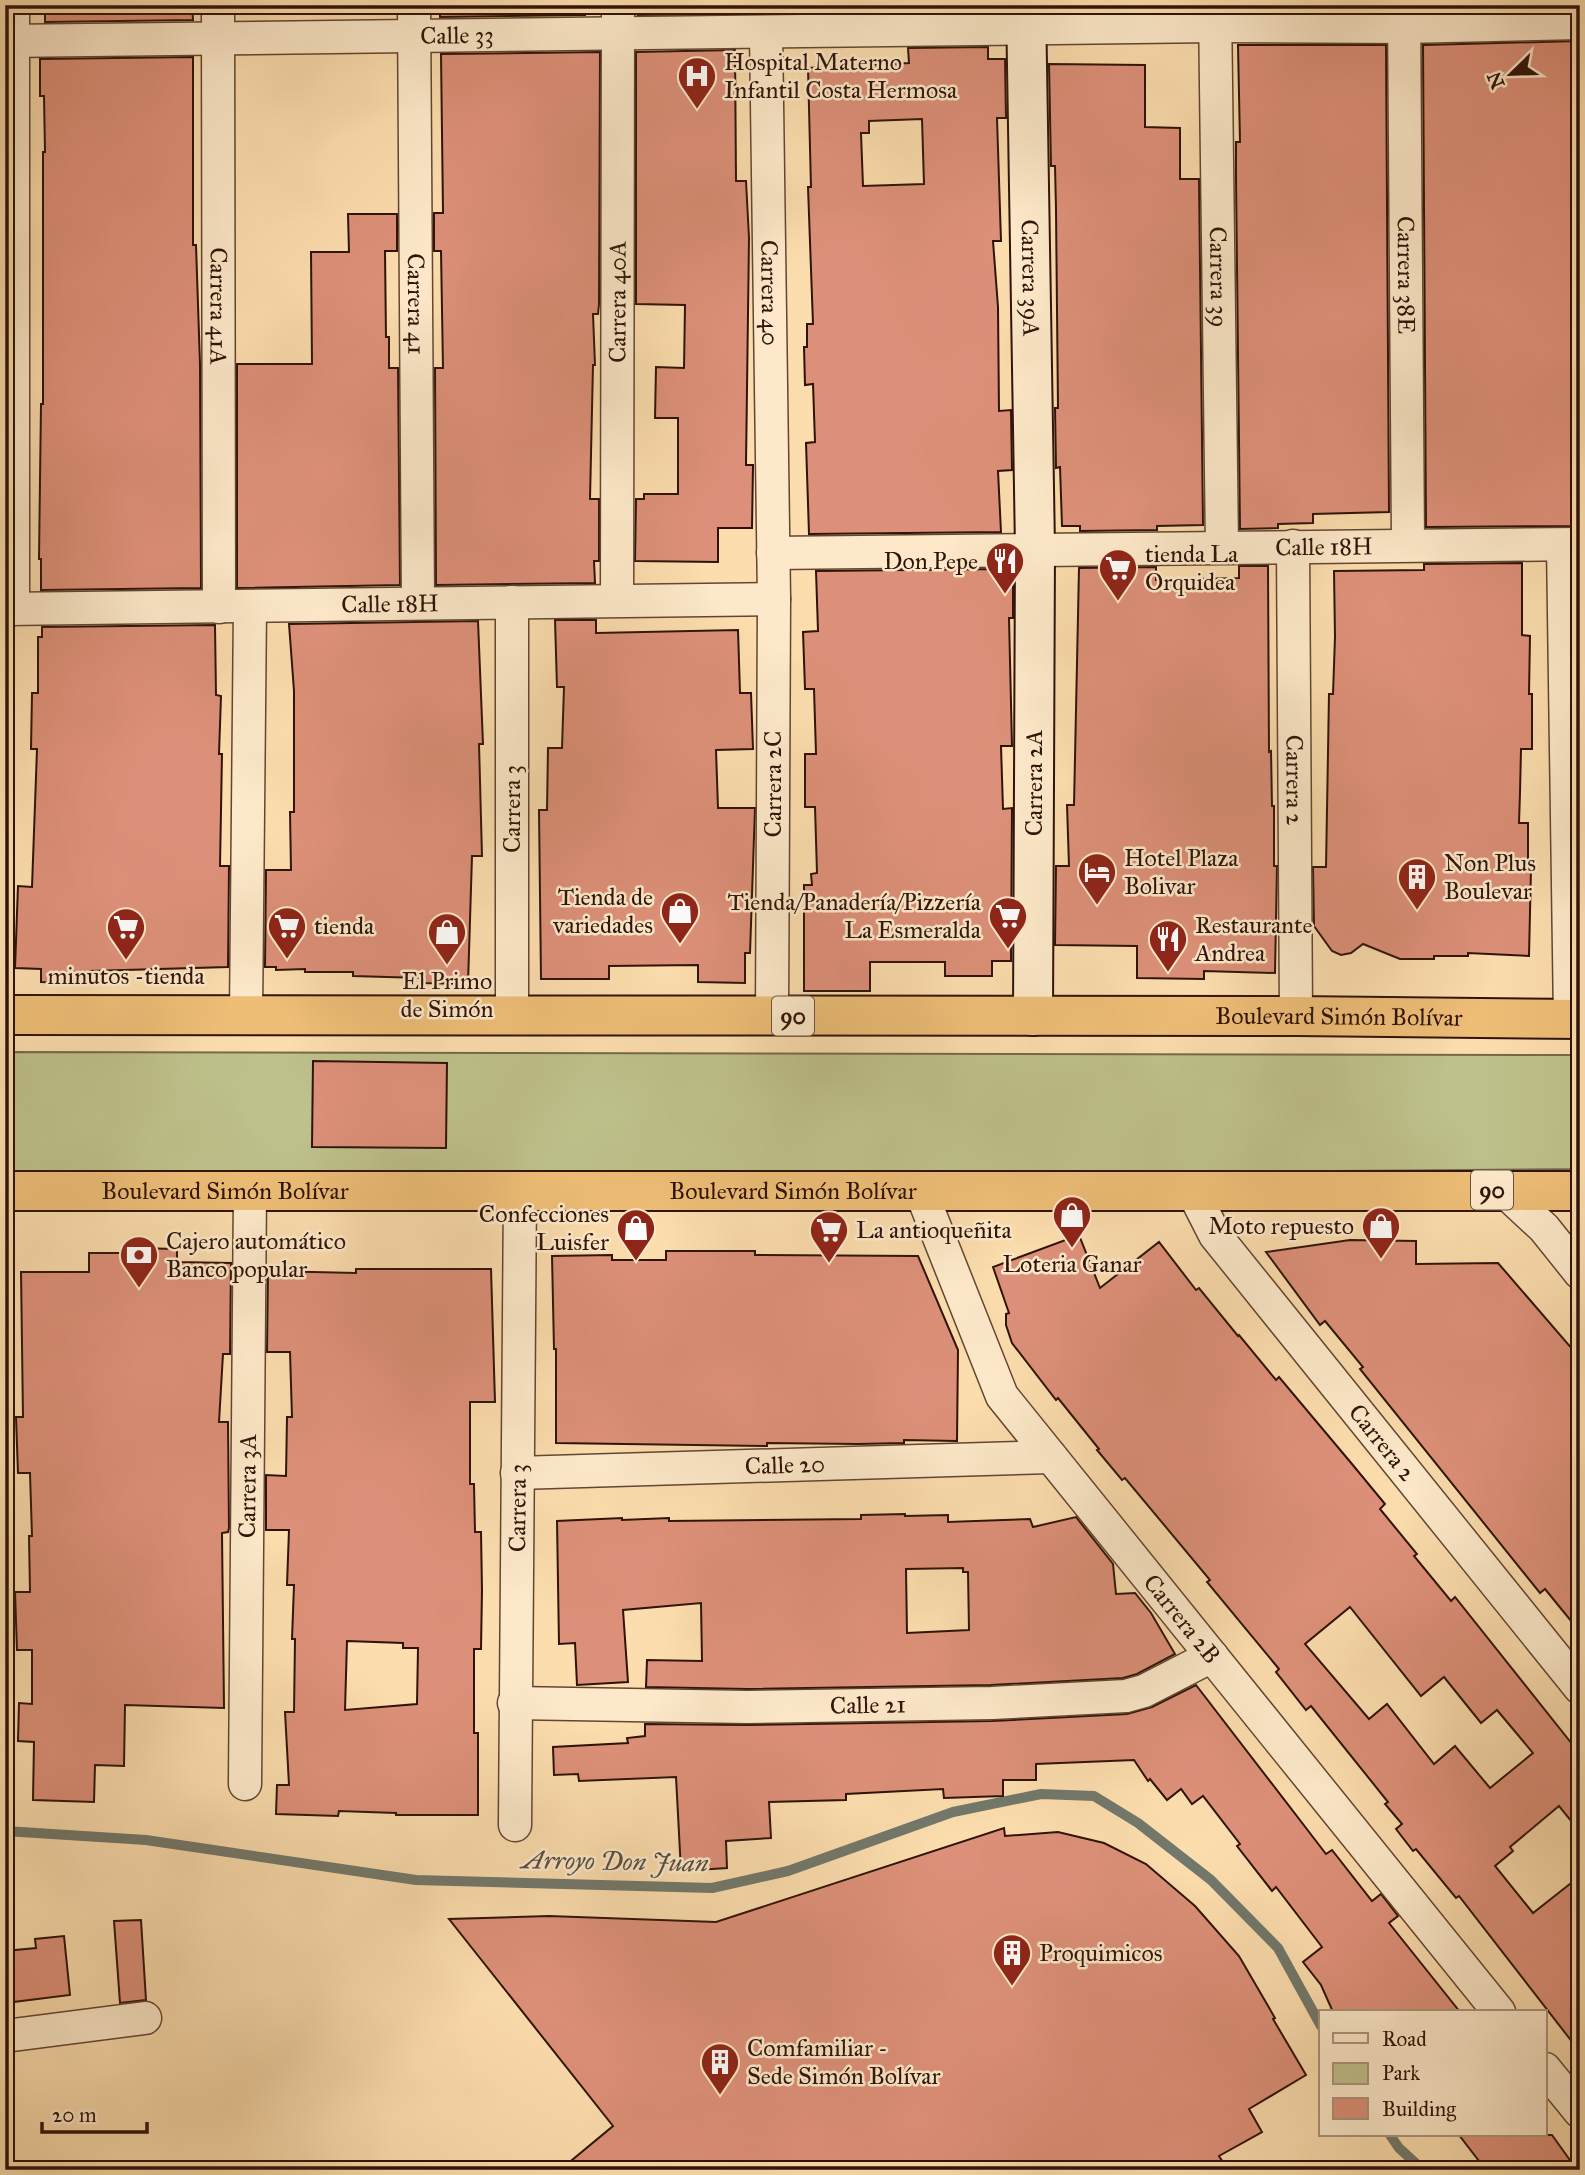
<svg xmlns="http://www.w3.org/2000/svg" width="1585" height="2175" font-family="'IM FELL Great Primer',serif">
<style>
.green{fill:#bec18b;stroke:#766a4a;stroke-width:2}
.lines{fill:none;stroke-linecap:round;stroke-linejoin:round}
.stream{stroke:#72786b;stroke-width:10}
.building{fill:#dd9079;stroke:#2f1308;stroke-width:2;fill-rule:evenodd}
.street-casing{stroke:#624632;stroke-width:35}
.secondary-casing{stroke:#2f1308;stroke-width:42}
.highway-casing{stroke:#2f1308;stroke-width:42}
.street{stroke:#fde9ca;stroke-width:32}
.secondary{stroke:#fde9ca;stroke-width:38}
.highway{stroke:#eebe77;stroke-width:38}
.labels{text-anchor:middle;stroke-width:5;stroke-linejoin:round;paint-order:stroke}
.shield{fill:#fde9ca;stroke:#6d5342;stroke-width:2}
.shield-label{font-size:23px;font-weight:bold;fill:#2f1308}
.street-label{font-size:24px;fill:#2f1308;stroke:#fde9ca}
.poi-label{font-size:24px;fill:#2f1308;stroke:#fde9ca;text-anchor:start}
.water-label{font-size:26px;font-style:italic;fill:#564e42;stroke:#fde9ca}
</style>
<rect width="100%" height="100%" fill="#fcddae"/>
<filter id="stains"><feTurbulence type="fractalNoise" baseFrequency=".00286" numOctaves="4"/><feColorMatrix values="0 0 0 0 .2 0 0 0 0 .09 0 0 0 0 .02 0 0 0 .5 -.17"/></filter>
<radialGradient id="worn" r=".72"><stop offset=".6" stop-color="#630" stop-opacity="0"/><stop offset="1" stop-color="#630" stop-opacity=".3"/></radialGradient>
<polygon class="green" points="5,1052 1580,1055 1580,1169 258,1180 5,1177"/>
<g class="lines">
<g class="stream">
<polyline points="5,1831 146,1840 416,1880 712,1888 788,1871 953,1812 1041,1794 1094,1796 1138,1823 1211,1880 1278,1948 1321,2026"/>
<polyline points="1390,2135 1399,2148 1423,2170"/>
</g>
</g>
<g class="building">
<polygon points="45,5 192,5 193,20 45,22"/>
<polygon points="440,5 585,5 585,15 440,17"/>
<polygon points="638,5 734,5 734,14 638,15"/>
<polygon points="907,5 988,5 988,10 907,11"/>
<polygon points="1237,5 1386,5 1386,9 1237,8"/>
<polygon points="1422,5 1552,5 1422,8"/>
<polygon points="1579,41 1580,131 1575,131 1580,316 1580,526 1426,527 1423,45"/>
<polygon points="1238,45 1386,45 1389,512 1313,514 1313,523 1278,524 1278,528 1240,529 1236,178 1236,142 1240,142"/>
<path d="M 988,47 L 988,59 L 1005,59 L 1006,118 L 997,118 L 1001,241 L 993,241 L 998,307 L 999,411 L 1011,410 L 1012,470 L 998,471 L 1001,532 L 809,534 L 806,443 L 815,442 L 813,384 L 805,385 L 804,347 L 807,347 L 807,324 L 813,324 L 808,187 L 811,187 L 808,68 L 909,63 L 908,48 ZM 922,119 L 924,184 L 863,186 L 861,133 L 869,133 L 869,121 Z"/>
<polygon points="735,50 736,181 746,181 749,238 746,465 753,465 752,528 718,528 718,562 635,561 636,499 644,499 644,494 678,494 678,418 655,418 656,367 684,368 685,305 636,304 636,52"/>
<polygon points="600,52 599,304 598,314 593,314 595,365 593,365 590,499 599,499 599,561 594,561 595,583 436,585 435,368 443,368 441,251 434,251 434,213 443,213 441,54"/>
<polygon points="193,57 193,245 196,245 200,364 201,588 41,590 41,559 39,559 41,404 43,404 43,152 45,152 44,96 40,96 40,59"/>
<polygon points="1049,64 1145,65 1145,127 1180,128 1180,179 1199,179 1203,525 1157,526 1157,530 1080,531 1080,526 1062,526 1060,467 1056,468 1055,408 1058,408 1056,210 1055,166 1051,166"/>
<polygon points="348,214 397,214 397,251 385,251 386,337 389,337 389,368 398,368 400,585 237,588 237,364 312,364 311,252 349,252"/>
<polygon points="1522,563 1522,635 1530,636 1529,694 1532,694 1532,749 1521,749 1520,793 1519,823 1528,823 1528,868 1531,868 1529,956 1468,953 1468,956 1434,956 1434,959 1400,959 1363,944 1351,953 1341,955 1332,951 1314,926 1313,867 1326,867 1329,694 1333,694 1335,637 1334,571 1424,570 1424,564"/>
<polygon points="1239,566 1268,566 1269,752 1271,751 1272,806 1274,806 1274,866 1277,866 1275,973 1204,971 1204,979 1137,978 1137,946 1055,945 1056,866 1069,866 1067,805 1074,805 1079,568 1156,567 1156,580 1239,578"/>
<polygon points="1003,569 1004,572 1013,572 1013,618 1009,618 1012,746 1001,746 1003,809 1012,808 1011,961 992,961 992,976 945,976 945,962 870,962 870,991 804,991 804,885 812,885 811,874 817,873 815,807 805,807 805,754 816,754 814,689 805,689 803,632 818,631 816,571"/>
<polygon points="555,620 596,620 596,633 738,630 740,693 751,693 753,749 716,750 718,808 755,808 750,953 745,953 745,983 698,982 698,965 609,966 609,979 541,979 539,810 547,810 548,748 562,748 564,687 557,687"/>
<polygon points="478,621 483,744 479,744 482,856 472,856 468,984 421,983 421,978 353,976 353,972 305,972 305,969 276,970 276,967 265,967 266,870 291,870 290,812 294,812 294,691 289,624"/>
<polygon points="215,625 216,695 221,696 219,754 222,754 220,866 229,866 228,967 90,971 89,984 41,982 41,969 15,968 18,886 32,887 37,749 31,749 32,693 38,693 38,637 42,637 42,627"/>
<polygon points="313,1061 447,1063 446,1148 312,1147"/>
<path d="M 1079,1235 L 1100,1288 L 1159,1242 L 1196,1290 L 1199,1288 L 1238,1336 L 1239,1335 L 1276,1380 L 1279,1377 L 1352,1464 L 1385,1504 L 1380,1509 L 1417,1554 L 1414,1556 L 1451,1601 L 1455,1597 L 1580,1754 L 1580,1832 L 1559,1806 L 1510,1847 L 1513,1851 L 1495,1866 L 1533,1913 L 1580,1876 L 1580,2052 L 1459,1896 L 1456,1898 L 1416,1849 L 1413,1851 L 1396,1829 L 1402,1824 L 1385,1804 L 1388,1802 L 1311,1706 L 1306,1710 L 1276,1672 L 1279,1669 L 1207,1582 L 1210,1580 L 1125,1478 L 1122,1480 L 1097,1450 L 1099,1449 L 1058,1398 L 1056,1400 L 1012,1343 L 1006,1325 L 1006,1314 L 1009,1313 L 993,1267 ZM 1350,1607 L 1421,1696 L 1444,1677 L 1481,1723 L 1497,1710 L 1533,1753 L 1490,1788 L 1455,1746 L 1434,1764 L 1387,1704 L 1369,1719 L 1305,1644 Z"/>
<polygon points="1350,1240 1416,1241 1416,1264 1498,1263 1580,1358 1580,1632 1545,1589 1540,1593 1360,1369 1363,1367 1325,1321 1320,1325 1266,1252"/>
<polygon points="133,1248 177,1249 177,1262 231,1263 230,1354 223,1354 219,1422 228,1422 229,1528 228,1532 222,1533 224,1708 125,1705 124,1766 95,1765 94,1802 33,1800 34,1742 18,1741 19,1703 32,1704 32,1650 17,1650 15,1592 30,1592 29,1536 32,1536 30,1473 18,1473 16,1417 23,1417 21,1272 89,1272 89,1253 133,1253"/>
<polygon points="666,1251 755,1251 755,1255 918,1256 958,1350 957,1441 904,1440 904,1443 858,1444 767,1443 767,1446 556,1443 556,1349 554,1349 552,1256 612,1255 612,1260 666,1260"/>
<path d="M 356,1269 L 491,1269 L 495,1402 L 470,1402 L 470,1484 L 474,1484 L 475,1532 L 481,1532 L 482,1590 L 481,1649 L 474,1649 L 474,1733 L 478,1733 L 478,1815 L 396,1815 L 396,1813 L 339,1811 L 338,1816 L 276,1814 L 277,1785 L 289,1785 L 285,1712 L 294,1712 L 295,1639 L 292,1639 L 294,1585 L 287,1585 L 289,1530 L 266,1530 L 266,1475 L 286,1476 L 287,1417 L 292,1417 L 290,1352 L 267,1352 L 268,1271 L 356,1273 ZM 347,1641 L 403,1643 L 403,1648 L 418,1648 L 417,1704 L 345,1710 Z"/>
<path d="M 905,1514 L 905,1516 L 948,1515 L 948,1522 L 1030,1519 L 1033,1527 L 1076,1517 L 1113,1564 L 1116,1594 L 1135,1593 L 1151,1613 L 1175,1654 L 1137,1674 L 1123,1678 L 991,1685 L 747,1689 L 646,1687 L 647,1660 L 702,1661 L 701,1603 L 623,1610 L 628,1682 L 577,1685 L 575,1643 L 559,1644 L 557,1521 L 622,1518 L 622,1520 L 669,1518 L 669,1521 L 861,1519 L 861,1515 ZM 963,1568 L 963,1572 L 968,1572 L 969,1630 L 907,1633 L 906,1569 Z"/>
<polygon points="1196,1685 1326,1854 1332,1850 1372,1901 1381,1894 1398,1916 1389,1923 1460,2012 1333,2012 1321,1985 1303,1962 1322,1947 1276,1887 1272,1891 1237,1846 1240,1844 1203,1796 1192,1804 1181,1789 1167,1800 1150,1779 1148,1781 1134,1760 1036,1764 1036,1780 1003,1780 1003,1796 944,1798 943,1789 846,1794 846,1800 769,1802 771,1838 726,1841 727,1868 681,1871 676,1777 579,1781 578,1774 554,1775 553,1747 628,1743 627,1738 645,1736 645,1724 747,1725 992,1721 1127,1714 1152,1707"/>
<polygon points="1004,1828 1005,1836 1058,1832 1104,1843 1146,1864 1195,1906 1239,1956 1275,2018 1273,2019 1306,2075 1249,2109 1262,2132 1219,2156 1228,2170 560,2170 613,2126 449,1919 549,1916 716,1922"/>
<polygon points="141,1920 146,2000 120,2003 114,1921"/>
<polygon points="64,1936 70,1995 5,2003 5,1951 36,1948 35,1939"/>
<polygon points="1459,2135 1552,2135 1577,2170 1486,2170"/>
</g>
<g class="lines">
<g class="street-casing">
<g id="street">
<polyline points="13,5 13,609"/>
<path id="s1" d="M 218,5 L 219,607"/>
<path id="s2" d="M 414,5 L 418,603"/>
<path id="s3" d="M 1215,7 L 1222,547"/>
<path id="s4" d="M 1404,7 L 1408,544"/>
<path id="s5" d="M 766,32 L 774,599 L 772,1016"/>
<path id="s6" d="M 5,41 L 1215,26 L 1404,27 L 1580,23"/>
<polyline points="1563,545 1570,1019"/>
<path id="s7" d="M 1293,546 L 1296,1016"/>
<path id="s8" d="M 773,553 L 1580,544"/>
<path id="s9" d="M 617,600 L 618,5"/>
<path id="s10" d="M 5,609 L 774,599"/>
<polyline points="246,1015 250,606"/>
<polyline points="512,1016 512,602"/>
<path id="s11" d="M 1192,1190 L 1215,1235 L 1580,1688"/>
<polyline points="1503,1190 1544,1228 1580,1273"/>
<path id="s12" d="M 921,1192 L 1002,1396 L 1499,2012"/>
<path id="s13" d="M 517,1473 L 1051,1457"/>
<path id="s14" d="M 514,1703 L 747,1707 L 992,1703 L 1126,1696 L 1144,1691 L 1212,1656"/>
<path id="s15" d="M 245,1784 L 250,1191"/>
<path id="s16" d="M 515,1825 L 520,1191"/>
<polyline points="5,2036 145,2018"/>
<polyline points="1545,2069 1580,2112"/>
</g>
</g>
<g class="secondary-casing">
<g id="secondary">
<path id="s17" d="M 1026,5 L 1035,549 L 1033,1016"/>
</g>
</g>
<g class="highway-casing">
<g id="highway">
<path id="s18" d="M 5,1015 L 1296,1016 L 1580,1019"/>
<path id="s19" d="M 5,1191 L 1580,1191"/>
</g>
</g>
<use href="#street" class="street"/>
<use href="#secondary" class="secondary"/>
<use href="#highway" class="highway"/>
</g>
<defs>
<g id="hospital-pin" transform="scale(2.0125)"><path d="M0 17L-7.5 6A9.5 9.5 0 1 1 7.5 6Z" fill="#8f2418" stroke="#fde9ca"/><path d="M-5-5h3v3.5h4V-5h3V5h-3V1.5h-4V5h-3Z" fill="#fff"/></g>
<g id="restaurant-pin" transform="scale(2.0125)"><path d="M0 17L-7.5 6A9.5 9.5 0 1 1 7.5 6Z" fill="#8f2418" stroke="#fde9ca"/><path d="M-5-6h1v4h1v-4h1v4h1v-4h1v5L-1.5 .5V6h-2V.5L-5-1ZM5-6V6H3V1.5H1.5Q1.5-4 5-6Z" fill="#fff"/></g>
<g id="supermarket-pin" transform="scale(2.0125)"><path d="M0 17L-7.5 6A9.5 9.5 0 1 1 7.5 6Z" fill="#8f2418" stroke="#fde9ca"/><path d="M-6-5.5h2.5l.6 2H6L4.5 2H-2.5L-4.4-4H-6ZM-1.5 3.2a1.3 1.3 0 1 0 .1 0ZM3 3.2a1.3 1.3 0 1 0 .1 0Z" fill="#fff"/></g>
<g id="hotel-pin" transform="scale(2.0125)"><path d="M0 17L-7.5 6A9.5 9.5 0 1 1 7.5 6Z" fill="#8f2418" stroke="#fde9ca"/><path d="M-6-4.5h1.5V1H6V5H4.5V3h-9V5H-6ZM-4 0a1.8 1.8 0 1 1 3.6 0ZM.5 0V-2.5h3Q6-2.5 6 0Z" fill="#fff"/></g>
<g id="building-pin" transform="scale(2.0125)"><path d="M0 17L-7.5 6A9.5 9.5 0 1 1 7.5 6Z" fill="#8f2418" stroke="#fde9ca"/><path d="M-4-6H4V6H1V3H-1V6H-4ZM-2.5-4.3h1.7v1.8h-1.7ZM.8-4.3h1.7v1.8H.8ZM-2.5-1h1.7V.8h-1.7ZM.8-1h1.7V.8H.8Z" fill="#fff"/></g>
<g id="shop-pin" transform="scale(2.0125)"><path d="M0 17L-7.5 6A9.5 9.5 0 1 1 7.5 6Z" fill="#8f2418" stroke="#fde9ca"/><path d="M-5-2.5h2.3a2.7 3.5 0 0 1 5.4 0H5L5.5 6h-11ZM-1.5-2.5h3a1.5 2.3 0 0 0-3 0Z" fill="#fff"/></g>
<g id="bank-pin" transform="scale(2.0125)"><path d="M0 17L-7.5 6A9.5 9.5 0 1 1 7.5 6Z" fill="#8f2418" stroke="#fde9ca"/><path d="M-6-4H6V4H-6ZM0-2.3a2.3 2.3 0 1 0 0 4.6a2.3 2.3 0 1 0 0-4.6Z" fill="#fff"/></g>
</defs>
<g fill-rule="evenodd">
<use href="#hospital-pin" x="697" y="76"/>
<use href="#restaurant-pin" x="1005" y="561"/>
<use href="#supermarket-pin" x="1118" y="568"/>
<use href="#hotel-pin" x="1097" y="872"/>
<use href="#building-pin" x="1417" y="877"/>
<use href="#shop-pin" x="680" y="911"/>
<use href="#supermarket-pin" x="1008" y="916"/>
<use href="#supermarket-pin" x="287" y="926"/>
<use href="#supermarket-pin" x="126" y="927"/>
<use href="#shop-pin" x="447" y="932"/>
<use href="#restaurant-pin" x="1168" y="939"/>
<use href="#shop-pin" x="1072" y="1215"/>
<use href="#shop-pin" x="1381" y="1226"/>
<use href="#shop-pin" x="636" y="1228"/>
<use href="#supermarket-pin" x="829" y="1230"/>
<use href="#bank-pin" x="139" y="1255"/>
<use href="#building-pin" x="1012" y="1953"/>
<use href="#building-pin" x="720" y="2062"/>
</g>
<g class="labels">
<g class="shield">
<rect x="772" y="996.5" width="42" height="39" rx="5"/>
<rect x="1471" y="1170.5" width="42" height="39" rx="5"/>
</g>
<g class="shield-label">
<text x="793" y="1024">90</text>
<text x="1492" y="1198">90</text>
</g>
<g class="street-label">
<text dy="8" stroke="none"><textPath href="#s6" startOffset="452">Calle 33</textPath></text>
<text dy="8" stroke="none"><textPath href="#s4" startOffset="268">Carrera 38E</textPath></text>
<text dy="8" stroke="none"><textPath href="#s3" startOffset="270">Carrera 39</textPath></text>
<text dy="8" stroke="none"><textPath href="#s17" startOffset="273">Carrera 39A</textPath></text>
<text dy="8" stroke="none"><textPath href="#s5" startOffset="261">Carrera 40</textPath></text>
<text dy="8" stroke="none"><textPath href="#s9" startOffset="298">Carrera 40A</textPath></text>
<text dy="8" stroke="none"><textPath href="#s2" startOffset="299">Carrera 41</textPath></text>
<text dy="8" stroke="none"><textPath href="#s1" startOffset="301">Carrera 41A</textPath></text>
<text dy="8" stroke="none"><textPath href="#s8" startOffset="551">Calle 18H</textPath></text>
<text dy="8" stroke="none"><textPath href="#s10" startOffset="385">Calle 18H</textPath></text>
<text dy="8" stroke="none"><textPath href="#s7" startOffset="234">Carrera 2</textPath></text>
<text transform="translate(1034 783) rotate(-90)" y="8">Carrera 2A</text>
<text transform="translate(773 784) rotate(-90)" y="8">Carrera 2C</text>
<text transform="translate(512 809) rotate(-90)" y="8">Carrera 3</text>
<text dy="8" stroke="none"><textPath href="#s18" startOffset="1334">Boulevard Simón Bolívar</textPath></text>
<text dy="8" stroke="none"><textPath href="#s19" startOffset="220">Boulevard Simón Bolívar</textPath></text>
<text dy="8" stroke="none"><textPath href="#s19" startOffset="788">Boulevard Simón Bolívar</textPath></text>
<text dy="8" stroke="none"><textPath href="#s11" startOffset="317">Carrera 2</textPath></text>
<text dy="8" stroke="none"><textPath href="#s13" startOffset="268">Calle 20</textPath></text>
<text dy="8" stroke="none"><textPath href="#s15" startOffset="298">Carrera 3A</textPath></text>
<text dy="8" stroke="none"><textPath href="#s16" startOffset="317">Carrera 3</textPath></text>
<text dy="8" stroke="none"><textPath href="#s12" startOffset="506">Carrera 2B</textPath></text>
<text dy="8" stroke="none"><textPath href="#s14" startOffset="354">Calle 21</textPath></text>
</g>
<g class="poi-label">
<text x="724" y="70">Hospital Materno<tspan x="724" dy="28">Infantil Costa Hermosa</tspan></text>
<text x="1145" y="562">tienda La<tspan x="1145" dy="28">Orquidea</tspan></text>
<text x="978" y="569" text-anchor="end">Don Pepe</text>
<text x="1124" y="866">Hotel Plaza<tspan x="1124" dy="28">Bolivar</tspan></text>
<text x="1444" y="871">Non Plus<tspan x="1444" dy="28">Boulevar</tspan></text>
<text x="653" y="905" text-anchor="end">Tienda de<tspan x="653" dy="28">variedades</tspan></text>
<text x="981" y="910" text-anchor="end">Tienda/Panadería/Pizzería<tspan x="981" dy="28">La Esmeralda</tspan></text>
<text x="1195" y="933">Restaurante<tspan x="1195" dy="28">Andrea</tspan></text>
<text x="314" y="934">tienda</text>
<text x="126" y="984" text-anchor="middle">minutos -tienda</text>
<text x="447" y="989" text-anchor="middle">El Primo<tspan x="447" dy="28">de Simón</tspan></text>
<text x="609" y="1222" text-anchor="end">Confecciones<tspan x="609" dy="28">Luisfer</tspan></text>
<text x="1354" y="1234" text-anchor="end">Moto repuesto</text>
<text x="856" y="1238">La antioqueñita</text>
<text x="166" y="1249">Cajero automático<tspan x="166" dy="28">Banco popular</tspan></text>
<text x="1072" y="1272" text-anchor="middle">Loteria Ganar</text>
<text x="1039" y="1961">Proquimicos</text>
<text x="747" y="2056">Comfamiliar -<tspan x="747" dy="28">Sede Simón Bolívar</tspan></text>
</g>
<g class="water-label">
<text transform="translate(615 1861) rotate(1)" y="9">Arroyo Don Juan</text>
</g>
</g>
<rect width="1585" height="2175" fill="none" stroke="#fcddae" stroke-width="28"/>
<rect x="7" y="7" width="1571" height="2161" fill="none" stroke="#2f1308" stroke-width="3.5"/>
<rect x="14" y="14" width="1557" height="2147" fill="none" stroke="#2f1308" stroke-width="2"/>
<rect x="1319" y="2010" width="228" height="126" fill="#fde9ca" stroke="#ab937c" stroke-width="2"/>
<rect x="1333" y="2033" width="35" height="10" fill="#fde9ca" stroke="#ab937c" stroke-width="2"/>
<text x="1382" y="2046" font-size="21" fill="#2f1308">Road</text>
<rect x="1333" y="2063" width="35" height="21" fill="#bec18b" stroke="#ab937c" stroke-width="2"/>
<text x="1382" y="2080" font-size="21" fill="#2f1308">Park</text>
<rect x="1333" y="2098" width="35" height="21" fill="#dd9079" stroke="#ab937c" stroke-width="2"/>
<text x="1382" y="2116" font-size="21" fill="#2f1308">Building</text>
<g transform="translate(1511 74) rotate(247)" stroke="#fde9ca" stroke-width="5" paint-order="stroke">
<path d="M0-5L12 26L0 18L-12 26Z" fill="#2f1308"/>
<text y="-10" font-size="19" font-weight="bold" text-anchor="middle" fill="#2f1308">N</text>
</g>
<path d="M42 2122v10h105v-10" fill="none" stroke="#2f1308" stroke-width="3.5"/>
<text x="52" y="2122" font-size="21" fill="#2f1308" stroke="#fde9ca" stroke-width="5" paint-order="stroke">20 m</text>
<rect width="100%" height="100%" filter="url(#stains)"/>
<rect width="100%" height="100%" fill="url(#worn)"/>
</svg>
